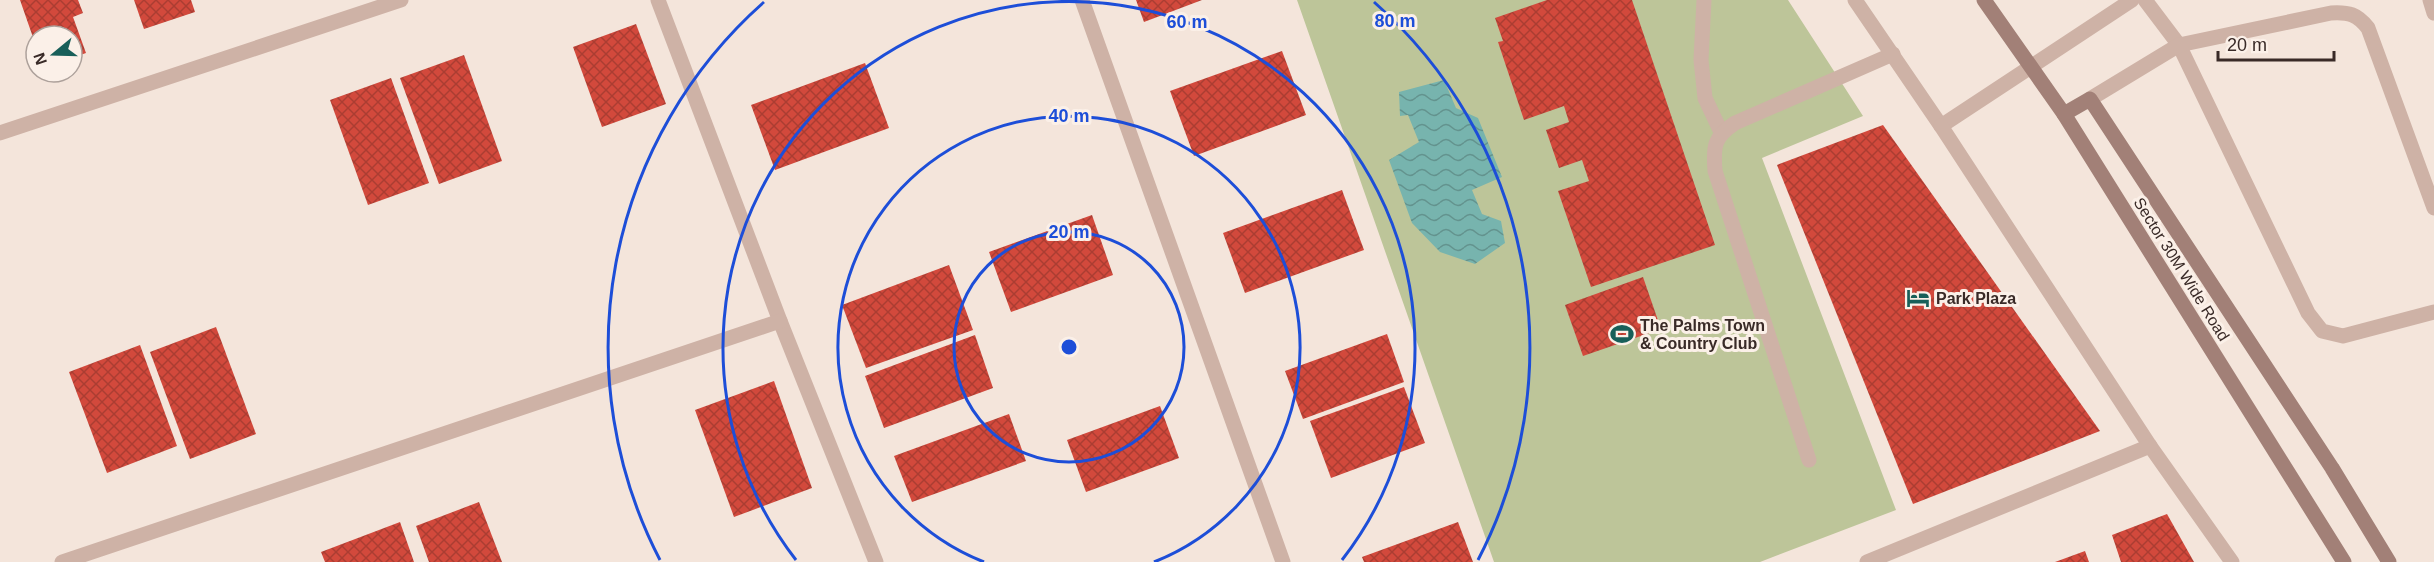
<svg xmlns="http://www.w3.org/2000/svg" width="2434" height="562" font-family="Arial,sans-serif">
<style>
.green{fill:#bdc599}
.water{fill:url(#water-waves)}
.building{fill:url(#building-cross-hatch)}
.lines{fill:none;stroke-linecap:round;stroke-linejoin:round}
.service{stroke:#ceb2a6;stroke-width:15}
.minor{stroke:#ceb2a6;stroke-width:15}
.secondary{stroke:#a28077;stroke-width:15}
.ring{fill:none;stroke:#1d4ed8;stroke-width:3}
.labels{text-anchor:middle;stroke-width:6;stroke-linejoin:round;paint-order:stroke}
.street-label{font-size:16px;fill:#392a27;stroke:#fbf0e8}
.poi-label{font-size:16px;font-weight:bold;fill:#392a27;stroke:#fbf0e8;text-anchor:start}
.centre{fill:#1d4ed8;stroke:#fbf0e8;stroke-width:3}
.ring-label{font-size:18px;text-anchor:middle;font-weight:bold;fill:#1d4ed8;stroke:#fbf0e8;stroke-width:6;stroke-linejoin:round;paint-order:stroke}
</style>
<defs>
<pattern id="water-waves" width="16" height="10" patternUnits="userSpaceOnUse" patternTransform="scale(1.5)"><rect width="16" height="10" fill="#77b4ae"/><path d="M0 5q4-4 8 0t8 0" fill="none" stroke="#63938e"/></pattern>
<pattern id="building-cross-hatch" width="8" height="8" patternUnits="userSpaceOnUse" patternTransform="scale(1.5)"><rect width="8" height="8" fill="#d2493c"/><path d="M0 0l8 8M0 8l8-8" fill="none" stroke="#ab3d32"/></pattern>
</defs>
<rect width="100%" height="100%" fill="#f4e5db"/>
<polygon class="green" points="1297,0 1788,0 1863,116 1762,158 1896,510 1760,562 1494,562"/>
<polygon class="water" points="1444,80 1456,108 1478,118 1502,177 1472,190 1482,214 1501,221 1505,243 1475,264 1440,252 1412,223 1389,160 1419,142 1408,115 1400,116 1399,92"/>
<g class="building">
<polygon points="20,0 78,0 83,13 73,17 86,53 72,58 72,36 36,36 36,46"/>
<polygon points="134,0 191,0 195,12 144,29"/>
<polygon points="1136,0 1202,0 1144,22"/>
<polygon points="1547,0 1632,0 1715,245 1591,287 1558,191 1589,181 1582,160 1559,168 1546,130 1569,122 1564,106 1524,120 1498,42 1503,41 1495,18"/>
<polygon points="636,24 666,104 602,127 573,47"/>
<polygon points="1282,51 1306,115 1194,156 1170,91"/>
<polygon points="464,55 502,161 439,184 400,78"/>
<polygon points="865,63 889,128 775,170 751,105"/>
<polygon points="391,78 429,183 368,205 330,100"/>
<polygon points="1883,125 2100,431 1913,504 1777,165"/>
<polygon points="1342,190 1364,250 1245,293 1223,233"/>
<polygon points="1092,215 1113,275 1011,312 989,252"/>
<polygon points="949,265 973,330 866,368 842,305"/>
<polygon points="1643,277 1661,329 1583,356 1565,305"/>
<polygon points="216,327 256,434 190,459 150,352"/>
<polygon points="1387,334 1404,382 1303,419 1285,371"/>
<polygon points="975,335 993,388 884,428 865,376"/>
<polygon points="140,345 177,446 107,473 69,372"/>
<polygon points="774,381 812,488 734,517 695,410"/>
<polygon points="1404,387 1425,443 1331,478 1310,421"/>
<polygon points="1160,406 1179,458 1086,492 1067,440"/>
<polygon points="1009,414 1026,461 912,502 894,456"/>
<polygon points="479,502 502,562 429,562 416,526"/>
<polygon points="2167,514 2194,562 2121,562 2112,535"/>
<polygon points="400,522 414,562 325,562 321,552"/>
<polygon points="1458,522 1473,562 1364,562 1362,557"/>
<polygon points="2085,551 2089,562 2055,562"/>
</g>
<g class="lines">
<g class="service">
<polyline points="1704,0 1701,60 1705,98 1721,132"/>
<path d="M 1809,460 L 1715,171 C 1713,146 1714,137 1735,123 L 1893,54"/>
</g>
<g class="minor">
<polyline points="658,0 780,321 876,562"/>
<polyline points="1082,0 1283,562"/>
<polyline points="1855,0 1941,126 2132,0"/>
<polyline points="2145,0 2179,45 2308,313 2322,331 2343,336 2434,312"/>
<polyline points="2430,0 2434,13"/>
<path d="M 2090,99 L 2179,45 L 2331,13 C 2349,12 2357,14 2368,28 L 2434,208"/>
<polyline points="1941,126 2150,446 2232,562"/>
<polyline points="0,133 401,0"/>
<polyline points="62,562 780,321"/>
<polyline points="1867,562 2150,446"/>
</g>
<g class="secondary">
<polyline points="1984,0 2064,114 2344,562"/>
<polyline points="2064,114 2090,99 2332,468 2389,562"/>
</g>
</g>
<g class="ring">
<circle cx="1069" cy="347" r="115"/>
<path d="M984 562A231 231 0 1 1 1154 562"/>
<path d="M796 560A346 346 0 1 1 1342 560"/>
<path d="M660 560A461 461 0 0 1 764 2M1374 2A461 461 0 0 1 1478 560"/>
</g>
<defs>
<g id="hotel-bare" transform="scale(1.8)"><path d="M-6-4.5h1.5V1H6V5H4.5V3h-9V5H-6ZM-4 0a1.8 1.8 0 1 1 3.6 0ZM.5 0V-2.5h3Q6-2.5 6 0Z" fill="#185f59" stroke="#fbf0e8" stroke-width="2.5" paint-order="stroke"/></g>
<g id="stadium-bare" transform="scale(1.8)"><path d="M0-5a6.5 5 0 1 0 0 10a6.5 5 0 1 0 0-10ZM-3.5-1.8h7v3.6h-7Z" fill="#185f59" stroke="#fbf0e8" stroke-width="2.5" paint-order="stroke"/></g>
</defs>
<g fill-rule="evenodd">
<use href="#hotel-bare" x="1918" y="298"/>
<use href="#stadium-bare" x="1622" y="334"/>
</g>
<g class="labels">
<g class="street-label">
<text transform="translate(2182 269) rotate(58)" y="6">Sector 30M Wide Road</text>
</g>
<g class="poi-label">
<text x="1936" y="304">Park Plaza</text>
<text x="1640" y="331">The Palms Town<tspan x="1640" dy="18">&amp; Country Club</tspan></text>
</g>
</g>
<circle cx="1069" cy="347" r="9" class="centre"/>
<g class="ring-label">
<text x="1395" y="27">80 m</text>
<text x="1187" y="28">60 m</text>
<text x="1069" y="122">40 m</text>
<text x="1069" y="238">20 m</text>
</g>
<g transform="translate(54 54) rotate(251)"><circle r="28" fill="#fbf0e8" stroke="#ada19b" stroke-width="1.5"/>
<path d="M0-4.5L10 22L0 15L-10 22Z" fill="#185f59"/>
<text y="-9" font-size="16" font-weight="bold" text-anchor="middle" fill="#392a27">N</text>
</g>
<path d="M2218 51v9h116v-9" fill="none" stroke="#392a27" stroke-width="3"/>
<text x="2227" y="51" font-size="18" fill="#392a27" stroke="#fbf0e8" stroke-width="4.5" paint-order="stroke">20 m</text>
</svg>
